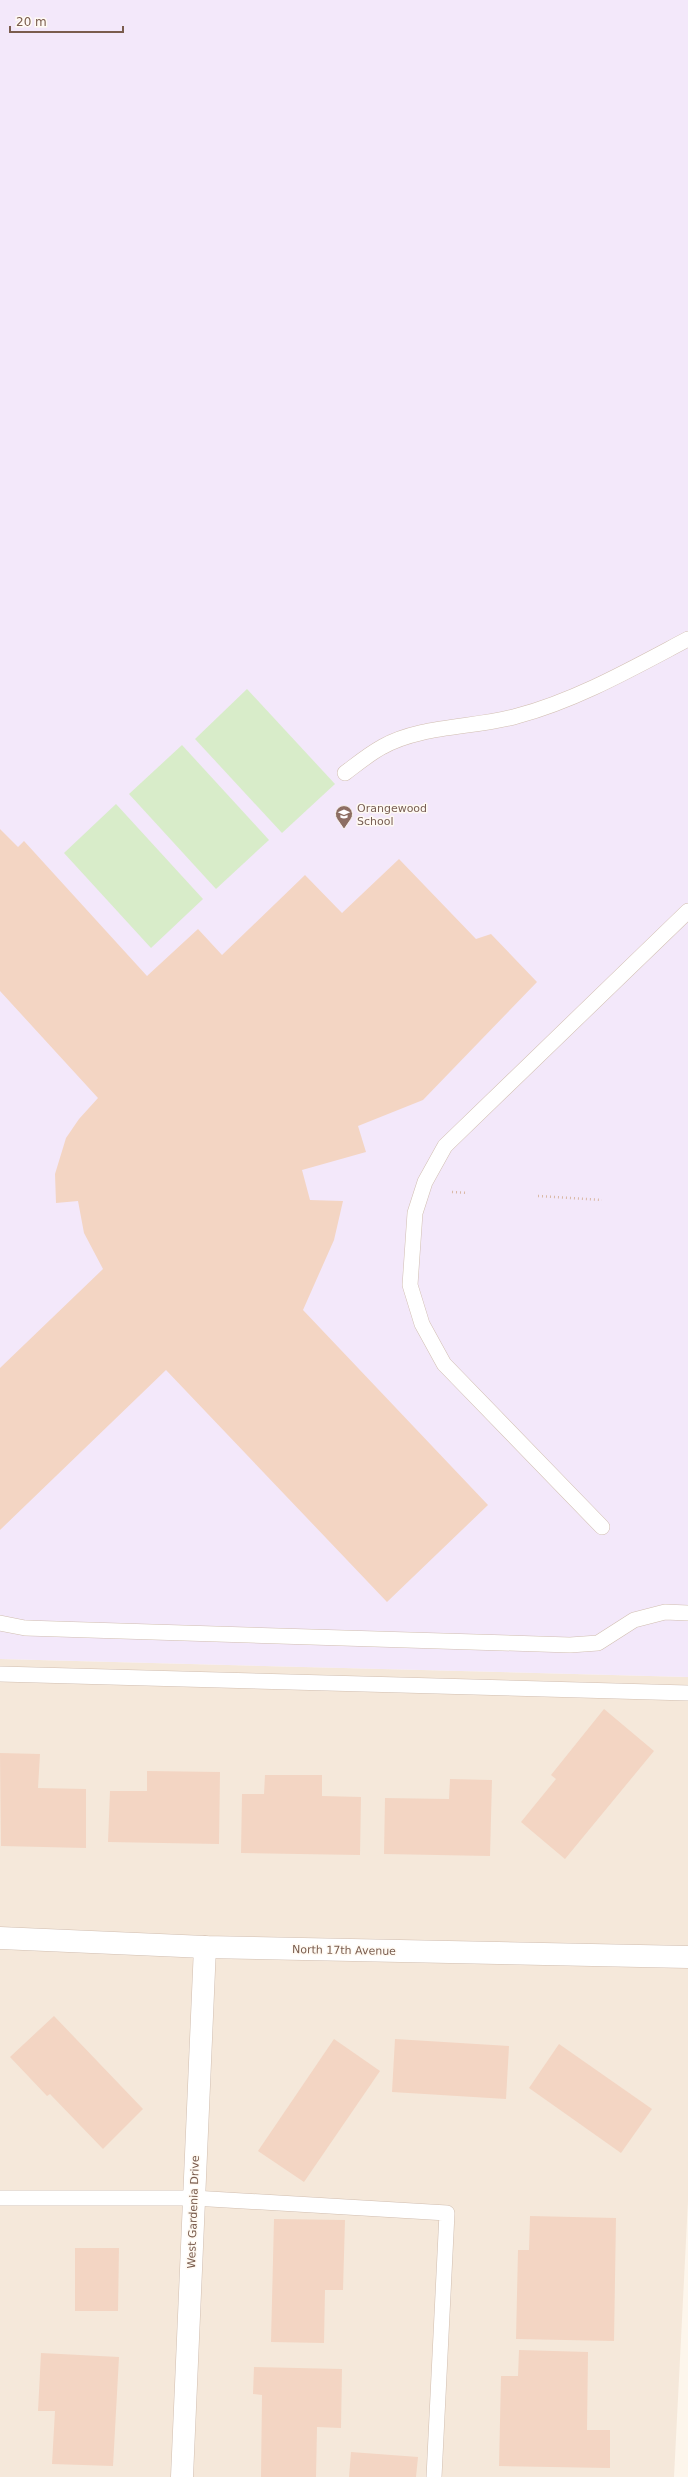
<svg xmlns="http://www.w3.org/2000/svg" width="688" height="2477" font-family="'DejaVu Sans',sans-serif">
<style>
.residential{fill:#f5e8da}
.education{fill:#f3e8fa}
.green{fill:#d8ecc9}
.building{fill:#f3d5c3}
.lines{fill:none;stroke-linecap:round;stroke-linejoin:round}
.service-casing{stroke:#d1beb0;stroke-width:16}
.minor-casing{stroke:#d1beb0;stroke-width:23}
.path{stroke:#d9b8a5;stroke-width:2.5;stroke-dasharray:1 3;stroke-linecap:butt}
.service{stroke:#fff;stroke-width:15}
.minor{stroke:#fff;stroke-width:22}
.labels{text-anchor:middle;stroke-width:3;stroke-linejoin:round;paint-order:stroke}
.education-label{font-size:11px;fill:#785e54;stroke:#fffaf3;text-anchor:start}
.street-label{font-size:11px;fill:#7a5c4d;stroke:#fffaf3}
</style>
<rect width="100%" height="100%" fill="#fdf6ec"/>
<polygon class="residential" points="0,1659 688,1677 688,2201 674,2477 0,2477"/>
<polygon class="education" points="0,0 688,0 688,1677 0,1659"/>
<g class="green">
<polygon points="247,689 335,784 282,833 195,739"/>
<polygon points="182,745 269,840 216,889 129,794"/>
<polygon points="116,804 203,899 151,948 64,853"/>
</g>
<g class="building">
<polygon points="0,829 18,847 24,841 147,976 198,929 222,955 305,875 342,913 399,859 476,939 491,934 537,982 423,1100 358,1126 366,1152 302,1170 310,1200 343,1201 334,1240 303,1310 488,1505 387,1602 166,1370 0,1530 0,1368 103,1269 84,1233 78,1201 56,1203 55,1174 66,1138 79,1119 98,1098 0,991"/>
<polygon points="604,1709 654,1751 565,1859 521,1822 556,1779 551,1775"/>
<polygon points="0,1753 40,1754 38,1788 86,1789 86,1848 1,1846"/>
<polygon points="147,1771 220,1772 219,1844 108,1842 110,1791 147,1791"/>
<polygon points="265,1775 322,1775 322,1796 361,1797 360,1855 241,1853 242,1794 264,1794"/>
<polygon points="450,1779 492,1780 490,1856 384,1854 385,1798 449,1799"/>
<polygon points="54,2016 143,2109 103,2149 50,2094 47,2096 10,2057"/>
<polygon points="334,2039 380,2071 304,2182 258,2151"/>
<polygon points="395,2039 509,2046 506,2099 392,2092"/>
<polygon points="559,2044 652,2109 621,2153 529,2088"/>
<polygon points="530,2216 616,2218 614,2341 516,2339 518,2250 529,2250"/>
<polygon points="274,2219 345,2220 343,2290 325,2290 324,2343 271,2342"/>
<polygon points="75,2248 119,2248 118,2311 75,2311"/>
<polygon points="519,2350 588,2352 587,2430 610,2430 610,2468 499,2466 501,2376 518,2376"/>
<polygon points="41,2353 119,2357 113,2466 52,2464 55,2411 38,2411"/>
<polygon points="254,2367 342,2369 341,2428 317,2427 316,2477 261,2477 262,2395 253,2394"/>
<polygon points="351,2452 418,2457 416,2477 349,2477"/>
</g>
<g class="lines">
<g class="service-casing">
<g id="service">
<path d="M 345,773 C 357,764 369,754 382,747 C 420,725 476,728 517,716 C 577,700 633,668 688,639"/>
<polyline points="602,1527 444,1364 422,1324 410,1285 415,1213 425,1182 445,1146 688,911"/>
<polyline points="0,1623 25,1628 570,1645 598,1643 634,1620 665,1612 688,1613"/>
<polyline points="0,1674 688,1693"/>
<polyline points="0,2198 193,2198 447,2213 434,2477"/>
</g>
</g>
<g class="minor-casing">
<g id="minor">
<polyline points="0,1938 205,1947 688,1957"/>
<polyline points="182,2477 205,1947"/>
</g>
</g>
<g class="path">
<polyline points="452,1192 468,1193"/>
<polyline points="538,1196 602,1200"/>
</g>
<use href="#service" class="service"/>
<use href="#minor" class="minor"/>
</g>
<defs>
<g id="school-pin" transform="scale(0.9)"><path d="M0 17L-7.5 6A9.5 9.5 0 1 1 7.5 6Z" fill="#8d6e63" stroke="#fffaf3"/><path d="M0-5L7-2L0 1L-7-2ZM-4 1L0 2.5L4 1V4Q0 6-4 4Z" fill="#fff"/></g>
</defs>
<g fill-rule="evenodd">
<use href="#school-pin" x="344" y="814"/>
</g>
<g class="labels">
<g class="education-label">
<text x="357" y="812">Orangewood<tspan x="357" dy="13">School</tspan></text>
</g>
<g class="street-label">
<text transform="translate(344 1950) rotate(1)" y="4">North 17th Avenue</text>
<text transform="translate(193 2212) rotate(-88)" y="4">West Gardenia Drive</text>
</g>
</g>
<path d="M10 26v6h113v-6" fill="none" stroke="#7a5c4d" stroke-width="2"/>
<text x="16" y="26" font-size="12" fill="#7a5c4d" stroke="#fffaf3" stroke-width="3" paint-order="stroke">20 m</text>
</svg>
